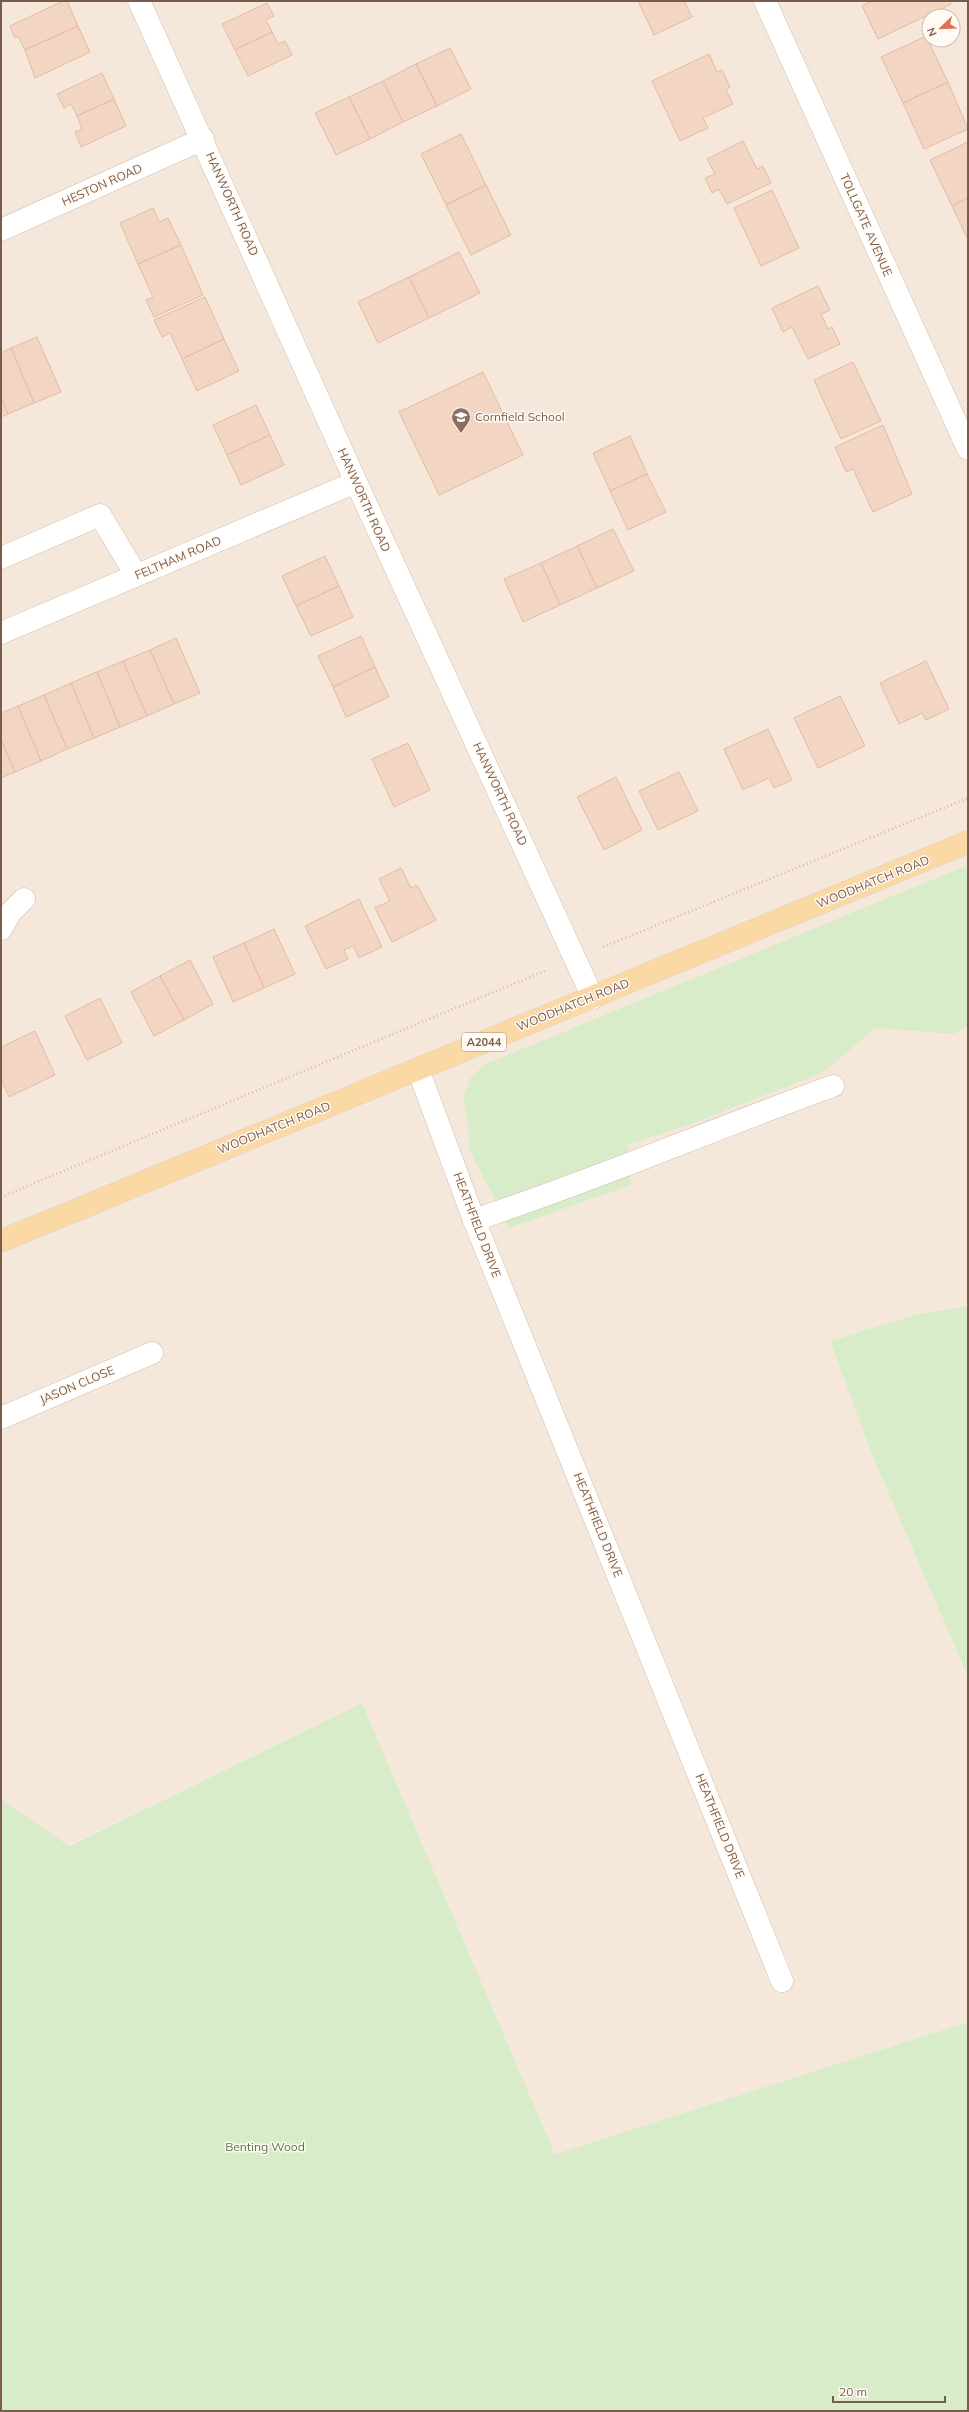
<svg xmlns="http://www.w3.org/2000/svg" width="969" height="2412" font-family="Mulish,sans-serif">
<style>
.residential{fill:#f5e8da;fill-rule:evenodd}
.green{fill:#d8ecc9}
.building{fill:#f3d5c3;stroke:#e6bba3}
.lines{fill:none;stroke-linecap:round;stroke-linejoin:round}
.service-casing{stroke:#d1beb0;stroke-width:23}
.minor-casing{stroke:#d1beb0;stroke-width:23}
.primary-casing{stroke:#dad1cd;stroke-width:23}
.path{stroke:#d9b8a5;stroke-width:2.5;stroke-dasharray:1 3;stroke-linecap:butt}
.service{stroke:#fff;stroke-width:22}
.minor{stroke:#fff;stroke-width:22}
.primary{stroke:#fbd9a5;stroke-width:22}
.labels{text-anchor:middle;stroke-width:3;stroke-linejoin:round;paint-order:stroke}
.shield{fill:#fffaf3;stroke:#a28b7f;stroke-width:1}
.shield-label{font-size:11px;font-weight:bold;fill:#7a5c4d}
.street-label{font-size:12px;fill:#7a5c4d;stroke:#fffaf3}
.education-label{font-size:12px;fill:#785e54;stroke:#fffaf3;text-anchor:start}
.park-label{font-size:12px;fill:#537a41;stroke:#fffaf3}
</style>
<rect width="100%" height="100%" fill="#fdf6ec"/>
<path class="residential" d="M 1,1 L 968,1 L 968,1306 L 917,1314 L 830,1341 L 872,1455 L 968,1677 L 968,2022 L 555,2154 L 362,1703 L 68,1846 L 1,1799 ZM 929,16 L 953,16 L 953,40 L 929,40 Z"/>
<g class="green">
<polygon points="968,865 968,1026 953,1034 875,1028 824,1072 694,1123 627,1145 631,1185 509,1228 469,1149 468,1125 463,1099 471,1077 486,1064"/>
<polygon points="968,1306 968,1677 872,1455 830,1341 917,1314"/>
<polygon points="362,1703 555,2154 968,2022 968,2411 1,2411 1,1799 69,1846"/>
</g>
<g class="building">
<polygon points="63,1 67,1 78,26 25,50 18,36 15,38 10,26"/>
<polygon points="638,1 684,1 692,17 654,35"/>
<polygon points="872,1 950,1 951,4 878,39 862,6"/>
<polygon points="267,3 274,16 266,20 272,32 235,50 222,24"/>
<polygon points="78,26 90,52 35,78 25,50"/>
<polygon points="272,32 278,44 285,41 292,55 248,76 235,50"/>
<polygon points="926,36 948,82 903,103 881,57"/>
<polygon points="450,48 471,89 437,106 416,64"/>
<polygon points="709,54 717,72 722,70 730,87 726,90 733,104 703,118 708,128 680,141 652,81"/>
<polygon points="416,64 437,106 403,122 383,81"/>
<polygon points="102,73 114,99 77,116 71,104 64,108 57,94"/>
<polygon points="383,81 403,122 370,139 349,97"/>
<polygon points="948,82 968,129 924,149 903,103"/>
<polygon points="349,97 370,139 336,155 315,113"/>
<polygon points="114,99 126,126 81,147 75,132 82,129 77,116"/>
<polygon points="461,134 486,185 446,205 421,154"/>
<polygon points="743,141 757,169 763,166 771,183 727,204 719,189 712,193 705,178 715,174 707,159"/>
<polygon points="968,142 968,198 952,206 930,160"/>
<polygon points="486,185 511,235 471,255 446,205"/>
<polygon points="772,190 799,248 761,266 734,208"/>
<polygon points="968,198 968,240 952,206"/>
<polygon points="153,208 159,222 168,218 181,245 138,264 120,223"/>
<polygon points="181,245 203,295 154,317 146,300 153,297 138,264"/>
<polygon points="459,252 480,293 429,318 409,277"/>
<polygon points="409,277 429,318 378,343 358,302"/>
<polygon points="818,286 830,310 821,314 828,329 832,327 840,344 808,359 792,327 783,332 772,308"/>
<polygon points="205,297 224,339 182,359 170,333 162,337 154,320"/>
<polygon points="37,337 61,392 34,403 11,348"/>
<polygon points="224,339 239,371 197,391 182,359"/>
<polygon points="11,348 34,403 8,414 1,398 1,353"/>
<polygon points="853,362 881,421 841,439 814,380"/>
<polygon points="483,372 523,455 439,495 399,412"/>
<polygon points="1,398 8,414 1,417"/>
<polygon points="256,405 270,435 227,455 213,425"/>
<polygon points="883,425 912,494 873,512 853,469 846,472 835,447"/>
<polygon points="270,435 284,465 241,485 227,455"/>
<polygon points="630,436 647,474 610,491 593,453"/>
<polygon points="647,474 666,512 628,530 610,491"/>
<polygon points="613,529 634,571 597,588 577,546"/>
<polygon points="577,546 597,588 560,605 541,563"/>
<polygon points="325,556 339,586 296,606 282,576"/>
<polygon points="541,563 560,605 523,622 504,579"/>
<polygon points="339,586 353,617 311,636 296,606"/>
<polygon points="361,636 375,667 333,687 318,656"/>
<polygon points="176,638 200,693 174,704 150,650"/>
<polygon points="150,650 174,704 147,716 123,661"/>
<polygon points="123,661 147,716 120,727 97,672"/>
<polygon points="926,661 949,709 926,720 922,713 899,724 880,683"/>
<polygon points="375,667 389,697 346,717 333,687"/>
<polygon points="97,672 120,727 94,738 71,683"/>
<polygon points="71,683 94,738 67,749 44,695"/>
<polygon points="44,695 67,749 41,761 18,706"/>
<polygon points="840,696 865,746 818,768 794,718"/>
<polygon points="18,706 41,761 15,772 1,740 1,713"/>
<polygon points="768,729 792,780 774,788 769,778 743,790 724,749"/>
<polygon points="1,740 15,772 1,778"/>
<polygon points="408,743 430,790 394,807 372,759"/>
<polygon points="679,772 698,811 658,830 639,791"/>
<polygon points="616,777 642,830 604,850 577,797"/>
<polygon points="401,868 411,888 417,885 436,920 392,942 375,908 390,901 379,879"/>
<polygon points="359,899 382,947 359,958 353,946 344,950 348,959 326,969 305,926"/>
<polygon points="274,929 295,974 264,988 244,943"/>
<polygon points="244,943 264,988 233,1002 213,957"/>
<polygon points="190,960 213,1004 184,1020 160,976"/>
<polygon points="160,976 184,1020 154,1036 131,992"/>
<polygon points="100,998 122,1043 87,1060 65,1016"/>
<polygon points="35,1031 55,1075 9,1097 1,1079 1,1047"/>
</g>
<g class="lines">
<g class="service-casing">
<g id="service">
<polyline points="1,558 100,515 136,575"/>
<polyline points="1,929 10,913 24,899"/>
<path d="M 474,1220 C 596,1180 713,1129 833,1086"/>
</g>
</g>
<g class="minor-casing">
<g id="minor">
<polyline points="139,1 356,482 593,998"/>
<polyline points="765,1 968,449"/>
<polyline points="1,230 203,139"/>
<polyline points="1,633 356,482"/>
<polyline points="418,1069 474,1220 782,1981"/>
<polyline points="1,1418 152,1353"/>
</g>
</g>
<g class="primary-casing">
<polyline id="primary" points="1,1241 968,842"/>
</g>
<g class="path">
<polyline points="603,947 968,798"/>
<polyline points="1,1197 547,970"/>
</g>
<use href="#service" class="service"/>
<use href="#minor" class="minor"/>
<use href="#primary" class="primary"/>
</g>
<defs>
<g id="school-pin" transform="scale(1)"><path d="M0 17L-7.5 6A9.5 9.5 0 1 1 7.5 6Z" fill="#8d6e63" stroke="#fffaf3"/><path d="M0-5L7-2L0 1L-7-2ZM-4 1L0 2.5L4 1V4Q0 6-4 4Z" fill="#fff"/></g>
</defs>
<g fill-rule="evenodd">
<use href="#school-pin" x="461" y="417"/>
</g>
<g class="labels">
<rect class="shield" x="462" y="1033" width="44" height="18" rx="3"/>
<g class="shield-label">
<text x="484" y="1046">A2044</text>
</g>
<g class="street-label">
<text transform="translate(102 185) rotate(-24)" y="4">HESTON ROAD</text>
<text transform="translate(232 204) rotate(66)" y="4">HANWORTH ROAD</text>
<text transform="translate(866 225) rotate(66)" y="4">TOLLGATE AVENUE</text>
<text transform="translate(364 500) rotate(66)" y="4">HANWORTH ROAD</text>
<text transform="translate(178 558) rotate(-23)" y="4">FELTHAM ROAD</text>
<text transform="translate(500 794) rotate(65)" y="4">HANWORTH ROAD</text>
<text transform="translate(873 882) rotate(-22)" y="4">WOODHATCH ROAD</text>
<text transform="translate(573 1005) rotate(-22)" y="4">WOODHATCH ROAD</text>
<text transform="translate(274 1128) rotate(-22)" y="4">WOODHATCH ROAD</text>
<text transform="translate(477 1225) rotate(69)" y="4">HEATHFIELD DRIVE</text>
<text transform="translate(77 1385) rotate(-23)" y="4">JASON CLOSE</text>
<text transform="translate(598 1525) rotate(68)" y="4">HEATHFIELD DRIVE</text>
<text transform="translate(720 1826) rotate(68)" y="4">HEATHFIELD DRIVE</text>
</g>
<g class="education-label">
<text x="475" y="421">Cornfield School</text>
</g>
<g class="park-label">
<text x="265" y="2151">Benting Wood</text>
</g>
</g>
<rect width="969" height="2412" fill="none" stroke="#7a5c4d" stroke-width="4"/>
<g transform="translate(941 28) rotate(247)"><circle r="19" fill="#fffaf3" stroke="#cabbb1"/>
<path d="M0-3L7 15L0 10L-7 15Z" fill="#e76f51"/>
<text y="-6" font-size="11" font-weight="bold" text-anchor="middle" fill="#7a5c4d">N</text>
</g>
<path d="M833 2396v6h112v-6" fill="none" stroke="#7a5c4d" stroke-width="2"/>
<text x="839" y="2396" font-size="12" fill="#7a5c4d" stroke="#fffaf3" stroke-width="3" paint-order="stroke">20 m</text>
</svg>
